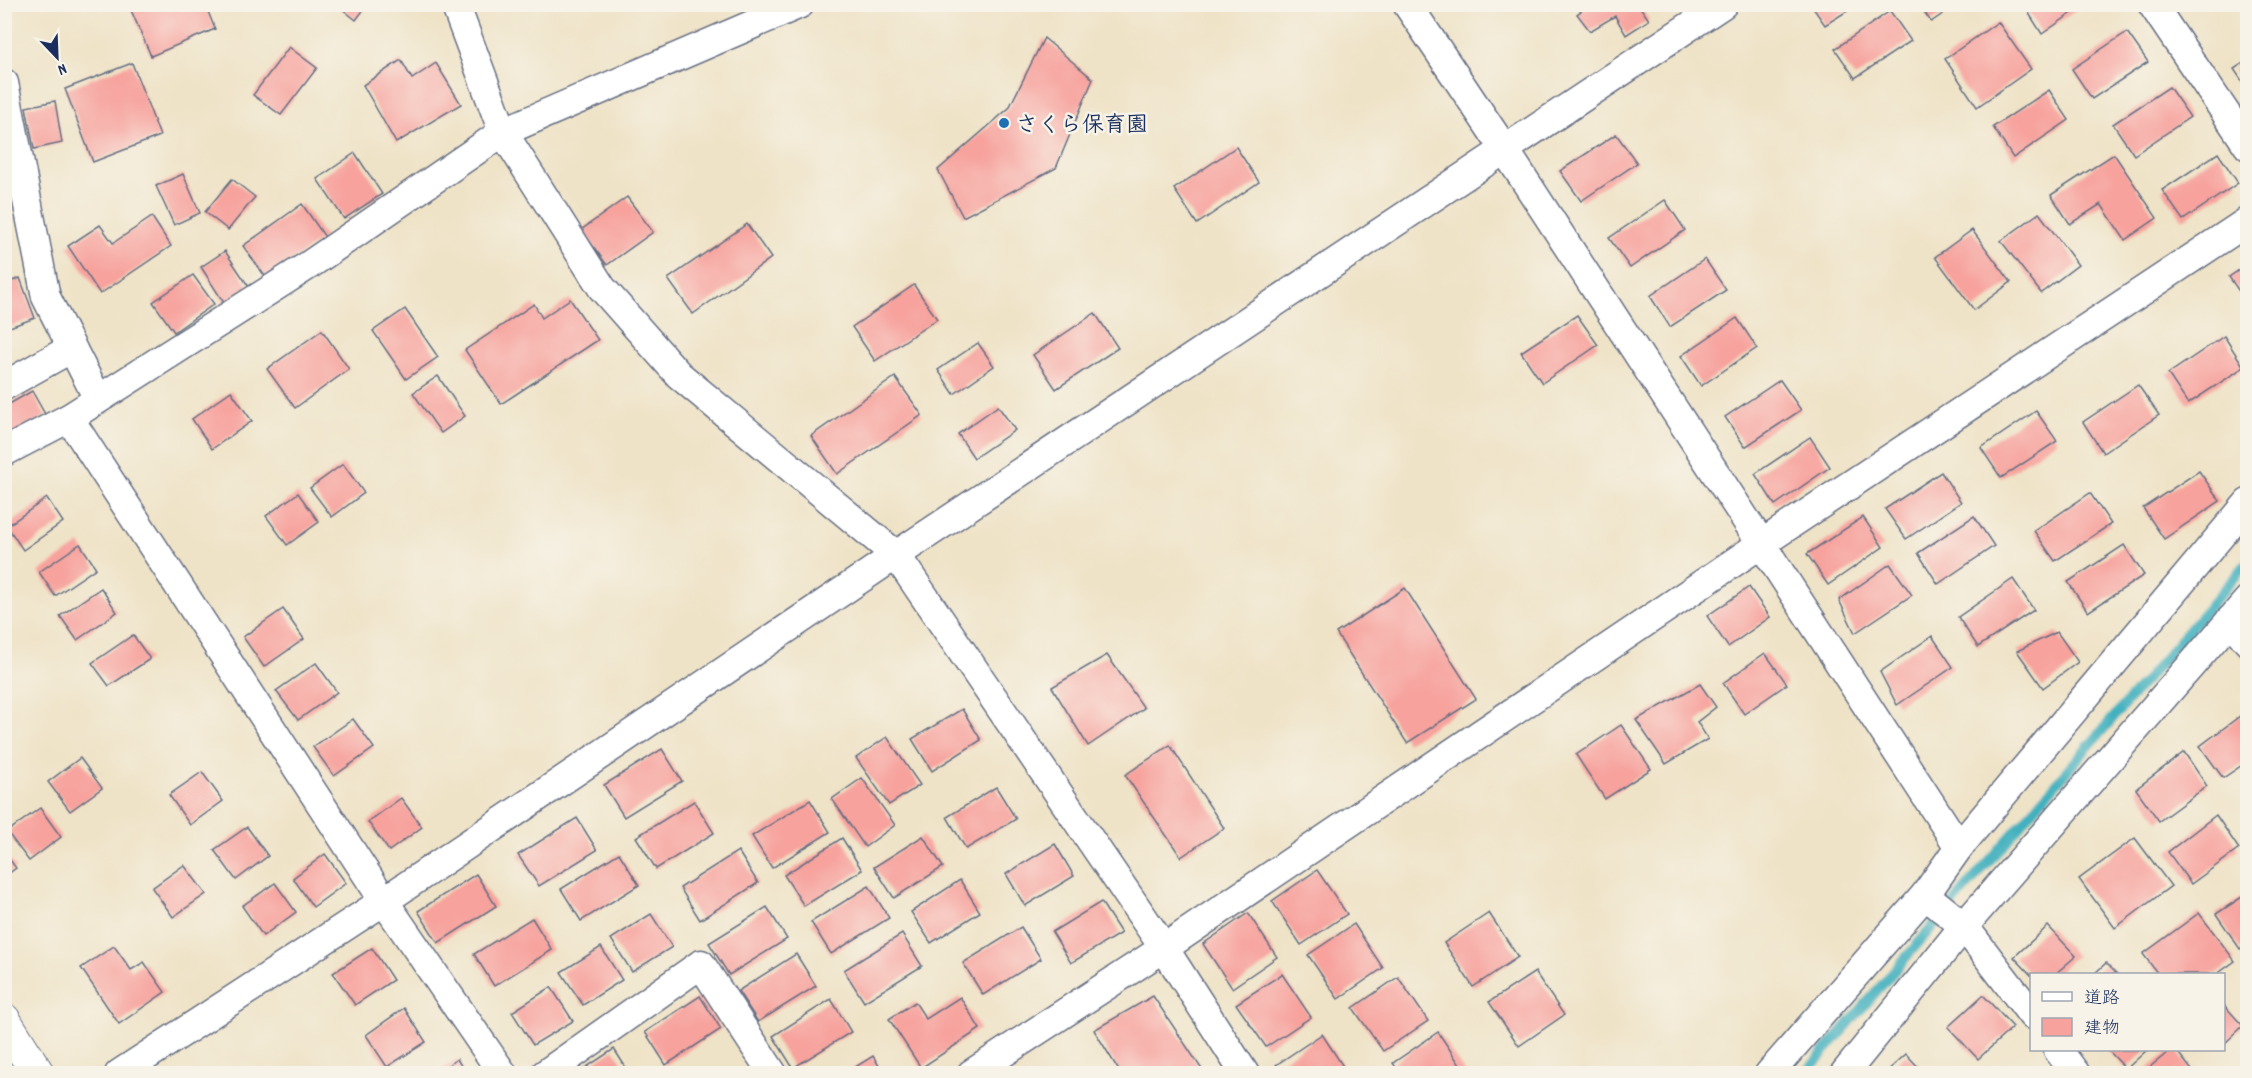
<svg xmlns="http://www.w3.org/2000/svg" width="2252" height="1078" font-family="Dekko,'Klee One',sans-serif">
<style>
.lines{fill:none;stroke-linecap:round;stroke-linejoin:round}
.stream{stroke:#42b1bf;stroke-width:10}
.building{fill:#f7a29d}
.street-casing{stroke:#656e83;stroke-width:31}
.secondary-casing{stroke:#656e83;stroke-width:35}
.street{stroke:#fff;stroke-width:28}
.secondary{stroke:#fff;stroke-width:33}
.poi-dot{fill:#1f6fb2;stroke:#f7f3e8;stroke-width:2}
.labels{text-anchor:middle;stroke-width:5;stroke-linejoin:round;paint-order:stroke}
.poi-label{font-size:22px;font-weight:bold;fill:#1b2f5e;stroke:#f7f3e8;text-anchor:start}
</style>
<rect width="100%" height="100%" fill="#f7f3e8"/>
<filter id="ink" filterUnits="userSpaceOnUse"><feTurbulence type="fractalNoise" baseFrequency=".0167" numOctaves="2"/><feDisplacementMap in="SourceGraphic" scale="12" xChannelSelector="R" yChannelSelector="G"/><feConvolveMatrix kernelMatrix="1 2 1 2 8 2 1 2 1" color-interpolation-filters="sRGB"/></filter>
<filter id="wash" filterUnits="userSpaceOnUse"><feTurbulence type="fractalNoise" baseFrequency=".008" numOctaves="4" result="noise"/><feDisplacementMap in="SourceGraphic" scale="24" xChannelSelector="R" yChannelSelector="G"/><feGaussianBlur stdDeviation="1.35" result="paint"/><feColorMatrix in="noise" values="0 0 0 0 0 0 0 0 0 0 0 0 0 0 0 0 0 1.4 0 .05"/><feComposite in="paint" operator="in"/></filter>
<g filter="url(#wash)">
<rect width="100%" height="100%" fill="#efe3c7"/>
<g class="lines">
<polyline class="stream" points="1805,1074 2248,562"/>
</g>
<g id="blocks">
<g class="building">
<polygon points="144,4 205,4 215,29 151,56 131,10"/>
<polygon points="336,4 368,4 356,20"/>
<polygon points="1591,4 1638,4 1649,20 1626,35 1615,16 1590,31 1577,14"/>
<polygon points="1919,4 1957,4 1931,22"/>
<polygon points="2023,4 2085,4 2042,34"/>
<polygon points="1811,5 1857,5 1825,25"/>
<polygon points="1890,11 1911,41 1855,78 1835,49"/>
<polygon points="1998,22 2031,69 1977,107 1945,59"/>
<polygon points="2127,32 2148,62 2092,99 2072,69"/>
<polygon points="1044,38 1093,79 1056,168 963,217 938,170 1009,108"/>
<polygon points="289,47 317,68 281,115 253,95"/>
<polygon points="401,60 412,79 436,63 461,104 396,143 363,85"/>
<polygon points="2248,60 2248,90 2234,69"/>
<polygon points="132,63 160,136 93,162 65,89"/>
<polygon points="2169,87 2190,117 2134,155 2113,124"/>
<polygon points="2049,90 2069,120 2013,158 1993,127"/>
<polygon points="55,101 62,143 34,149 26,107"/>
<polygon points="1616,134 1637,163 1581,201 1560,171"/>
<polygon points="1236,147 1259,182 1197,224 1174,189"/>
<polygon points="355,153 382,194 344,219 317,179"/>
<polygon points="2218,153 2238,183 2183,220 2162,190"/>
<polygon points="2114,154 2157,218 2125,240 2101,204 2070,224 2051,195"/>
<polygon points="183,174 200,213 174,225 156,186"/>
<polygon points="232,179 255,197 228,230 205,212"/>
<polygon points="627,197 653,232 607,265 581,230"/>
<polygon points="1665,200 1685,230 1630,268 1609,238"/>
<polygon points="302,204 325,237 267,279 243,246"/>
<polygon points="2039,213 2078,265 2041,293 2001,241"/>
<polygon points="152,217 171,246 100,294 68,246 100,225 113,243"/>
<polygon points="747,224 771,258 693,314 668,279"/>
<polygon points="1972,230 2011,282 1974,310 1935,257"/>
<polygon points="225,251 249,287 224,303 201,267"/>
<polygon points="1705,259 1726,290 1670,327 1650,296"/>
<polygon points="2248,264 2248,304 2229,277"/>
<polygon points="193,275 214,304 174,332 153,302"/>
<polygon points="20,278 35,318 4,329 4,284"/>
<polygon points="914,285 937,319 875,361 852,327"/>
<polygon points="570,299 598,340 501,404 465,350 534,304 542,318"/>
<polygon points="405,309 438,357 406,379 373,331"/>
<polygon points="1095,313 1118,348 1056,389 1033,355"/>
<polygon points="1577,315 1598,345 1542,383 1521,352"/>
<polygon points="1737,318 1757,348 1701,386 1681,356"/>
<polygon points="322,330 349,369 295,408 267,369"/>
<polygon points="2224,336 2244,367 2188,404 2168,374"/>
<polygon points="978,343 994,366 954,394 938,370"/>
<polygon points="438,376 465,416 441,433 413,393"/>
<polygon points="895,377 922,415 837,474 811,436"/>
<polygon points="1780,380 1801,410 1745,447 1725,417"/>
<polygon points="2138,385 2159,415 2103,453 2083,422"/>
<polygon points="32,391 46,416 4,441 4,407"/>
<polygon points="231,391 252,421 212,449 192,419"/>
<polygon points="998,406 1015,430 974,458 958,434"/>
<polygon points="2036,411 2057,441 2001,478 1981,448"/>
<polygon points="1810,437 1830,467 1775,505 1755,474"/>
<polygon points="343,464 364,493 332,517 310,488"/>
<polygon points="2199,471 2220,501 2164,539 2143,508"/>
<polygon points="1941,472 1961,502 1906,539 1885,509"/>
<polygon points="298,493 319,522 287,545 266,516"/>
<polygon points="2090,493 2111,524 2055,561 2034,531"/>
<polygon points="47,498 63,522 23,550 7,526"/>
<polygon points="1974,516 1994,546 1938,584 1918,553"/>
<polygon points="1863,517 1883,547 1828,585 1807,554"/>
<polygon points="80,544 96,568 55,596 39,572"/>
<polygon points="2124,545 2144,575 2088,612 2068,582"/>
<polygon points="1890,564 1912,595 1855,633 1839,600"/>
<polygon points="2013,579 2034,610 1978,647 1958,617"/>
<polygon points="1749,587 1770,617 1728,647 1707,616"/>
<polygon points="101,588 117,612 77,640 60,616"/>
<polygon points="1405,588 1476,699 1407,743 1336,633"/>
<polygon points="283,609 304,639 264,667 243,637"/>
<polygon points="2057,632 2078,662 2043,688 2017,651"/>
<polygon points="133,635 150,659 109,686 92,663"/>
<polygon points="1932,636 1953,667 1897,705 1880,672"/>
<polygon points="1765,653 1787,684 1744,714 1723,683"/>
<polygon points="1107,655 1144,708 1088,746 1052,687"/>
<polygon points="316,663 337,692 298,720 276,691"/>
<polygon points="1700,684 1716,707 1697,722 1708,739 1666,764 1636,720"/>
<polygon points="962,709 981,740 932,771 912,739"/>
<polygon points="2248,710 2248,761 2223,778 2200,746"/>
<polygon points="353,719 374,748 334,776 313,747"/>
<polygon points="1621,725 1651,769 1605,799 1576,755"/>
<polygon points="887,737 920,785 889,805 856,758"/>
<polygon points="1170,745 1224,828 1181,857 1125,775"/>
<polygon points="662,749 682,781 624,817 604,785"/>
<polygon points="2184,752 2207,786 2159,821 2136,789"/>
<polygon points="80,758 102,788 70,811 48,782"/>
<polygon points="202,772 223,801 190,825 169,795"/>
<polygon points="862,778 895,825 865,847 832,799"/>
<polygon points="996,787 1016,819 966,849 947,817"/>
<polygon points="401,798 422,827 389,851 368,822"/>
<polygon points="810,800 830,832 772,868 752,836"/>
<polygon points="694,801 714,833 656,869 636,837"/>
<polygon points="40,808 61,837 29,861 7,832"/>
<polygon points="2216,815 2239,849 2191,884 2168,852"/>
<polygon points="577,818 597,850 539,886 518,855"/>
<polygon points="247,827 268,856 236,880 214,850"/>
<polygon points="923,836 943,867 894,898 874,867"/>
<polygon points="842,838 862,870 804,906 784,875"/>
<polygon points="2135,838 2171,886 2115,928 2079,879"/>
<polygon points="1055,844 1074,876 1025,906 1006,874"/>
<polygon points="738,851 758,883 700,920 680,888"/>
<polygon points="4,852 16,868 4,877"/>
<polygon points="619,853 639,885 581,921 561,889"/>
<polygon points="325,854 346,883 313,907 293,878"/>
<polygon points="184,865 206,894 173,917 152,888"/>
<polygon points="1317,870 1347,914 1301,945 1272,901"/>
<polygon points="476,874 496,906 438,943 418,911"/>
<polygon points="960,880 980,912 931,943 911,912"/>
<polygon points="275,883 296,912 263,936 242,906"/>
<polygon points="869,886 889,918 831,954 811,922"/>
<polygon points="2248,893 2248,944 2240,949 2216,914"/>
<polygon points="1101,902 1121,933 1071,963 1052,932"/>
<polygon points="767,907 787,939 729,975 709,943"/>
<polygon points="1248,913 1277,957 1232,988 1203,944"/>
<polygon points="1489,913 1518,957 1473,987 1444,943"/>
<polygon points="2199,913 2235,961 2217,974 2158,974 2143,954"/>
<polygon points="651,914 672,947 632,972 611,939"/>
<polygon points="532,918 552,950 494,986 474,954"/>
<polygon points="1354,924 1383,968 1338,999 1308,955"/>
<polygon points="2048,926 2076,956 2055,974 2032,974 2032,976 2014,957"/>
<polygon points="1021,927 1041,959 983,995 963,963"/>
<polygon points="902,934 922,966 864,1002 844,970"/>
<polygon points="114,946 131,970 144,962 165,992 119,1024 81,968"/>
<polygon points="601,947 622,980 583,1005 561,972"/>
<polygon points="372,948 393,980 355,1005 333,973"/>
<polygon points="796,954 816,986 758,1022 738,991"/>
<polygon points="2106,963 2117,974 2094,974"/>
<polygon points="1535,972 1564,1015 1519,1046 1489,1002"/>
<polygon points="1282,974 1311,1017 1266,1047 1236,1004"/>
<polygon points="1398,977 1428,1021 1383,1051 1353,1008"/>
<polygon points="551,987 573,1021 533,1045 512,1012"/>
<polygon points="1983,995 2013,1027 1978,1059 1948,1027"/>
<polygon points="700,996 721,1029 666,1065 645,1032"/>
<polygon points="1153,996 1205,1074 1121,1074 1094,1030"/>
<polygon points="960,997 980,1029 921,1068 889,1019 915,1002 926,1019"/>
<polygon points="831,999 851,1032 793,1068 773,1036"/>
<polygon points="2224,1005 2243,1026 2224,1044"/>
<polygon points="404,1008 426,1042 387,1067 366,1035"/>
<polygon points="1438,1032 1466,1074 1400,1074 1393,1063"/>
<polygon points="1322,1034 1348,1074 1282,1074 1276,1065"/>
<polygon points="614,1049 630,1074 576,1074"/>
<polygon points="2108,1050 2147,1050 2126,1069"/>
<polygon points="2171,1050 2176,1050 2195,1074 2141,1074"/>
<polygon points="1906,1054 1925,1074 1884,1074"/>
<polygon points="873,1056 884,1074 844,1074"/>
<polygon points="457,1059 466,1074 435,1074"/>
</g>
</g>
</g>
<g filter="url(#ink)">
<use href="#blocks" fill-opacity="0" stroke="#656e83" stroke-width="1.5"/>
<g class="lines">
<g class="street-casing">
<g id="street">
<polyline points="455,4 503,132 602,288 679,375 896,555 1164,948 1245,1074"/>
<polyline points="1407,4 1505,150 1959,847"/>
<polyline points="2152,4 2248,146"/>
<polyline points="4,83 46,297 98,399"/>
<polyline points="4,386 72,348"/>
<polyline points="69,418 384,901 503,1074"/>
<polyline points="4,452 69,418 309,265 503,132 800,4"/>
<polyline points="2230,620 2248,642"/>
<polyline points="1925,895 1964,926 2032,1015"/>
<polyline points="2058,1050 2076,1074"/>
<polyline points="119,1074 384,901 896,555 1723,4"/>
<polyline points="545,1074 701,964 773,1074"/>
<polyline points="971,1074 1164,948 1761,544 2248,221"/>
<polyline points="1769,1074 1925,895 1959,847 2248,503"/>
<polyline points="1844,1074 1964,926 2248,600"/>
</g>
</g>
<g class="secondary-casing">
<polyline id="secondary" points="4,1020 38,1074"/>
</g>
<use href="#street" class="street"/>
<use href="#secondary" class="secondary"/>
</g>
</g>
<circle class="poi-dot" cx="1004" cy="123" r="6"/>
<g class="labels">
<g class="poi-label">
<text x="1016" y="131">さくら保育園</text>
</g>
</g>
<rect width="2252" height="1078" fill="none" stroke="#f7f3e8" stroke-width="24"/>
<rect x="2030" y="973" width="195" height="78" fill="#f7f3e8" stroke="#9fa5b1" stroke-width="1.5"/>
<rect x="2042" y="992" width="30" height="9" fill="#ffffff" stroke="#9fa5b1" stroke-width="1.5"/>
<text x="2084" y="1003" font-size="18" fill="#1b2f5e">道路</text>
<rect x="2042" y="1018" width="30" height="18" fill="#f7a29d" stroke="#9fa5b1" stroke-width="1.5"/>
<text x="2084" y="1033" font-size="18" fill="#1b2f5e">建物</text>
<g transform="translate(57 57) rotate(157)" stroke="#f7f3e8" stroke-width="4.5" paint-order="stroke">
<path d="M0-4.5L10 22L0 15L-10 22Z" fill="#1b2f5e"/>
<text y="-9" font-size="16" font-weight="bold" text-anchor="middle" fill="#1b2f5e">N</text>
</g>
</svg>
